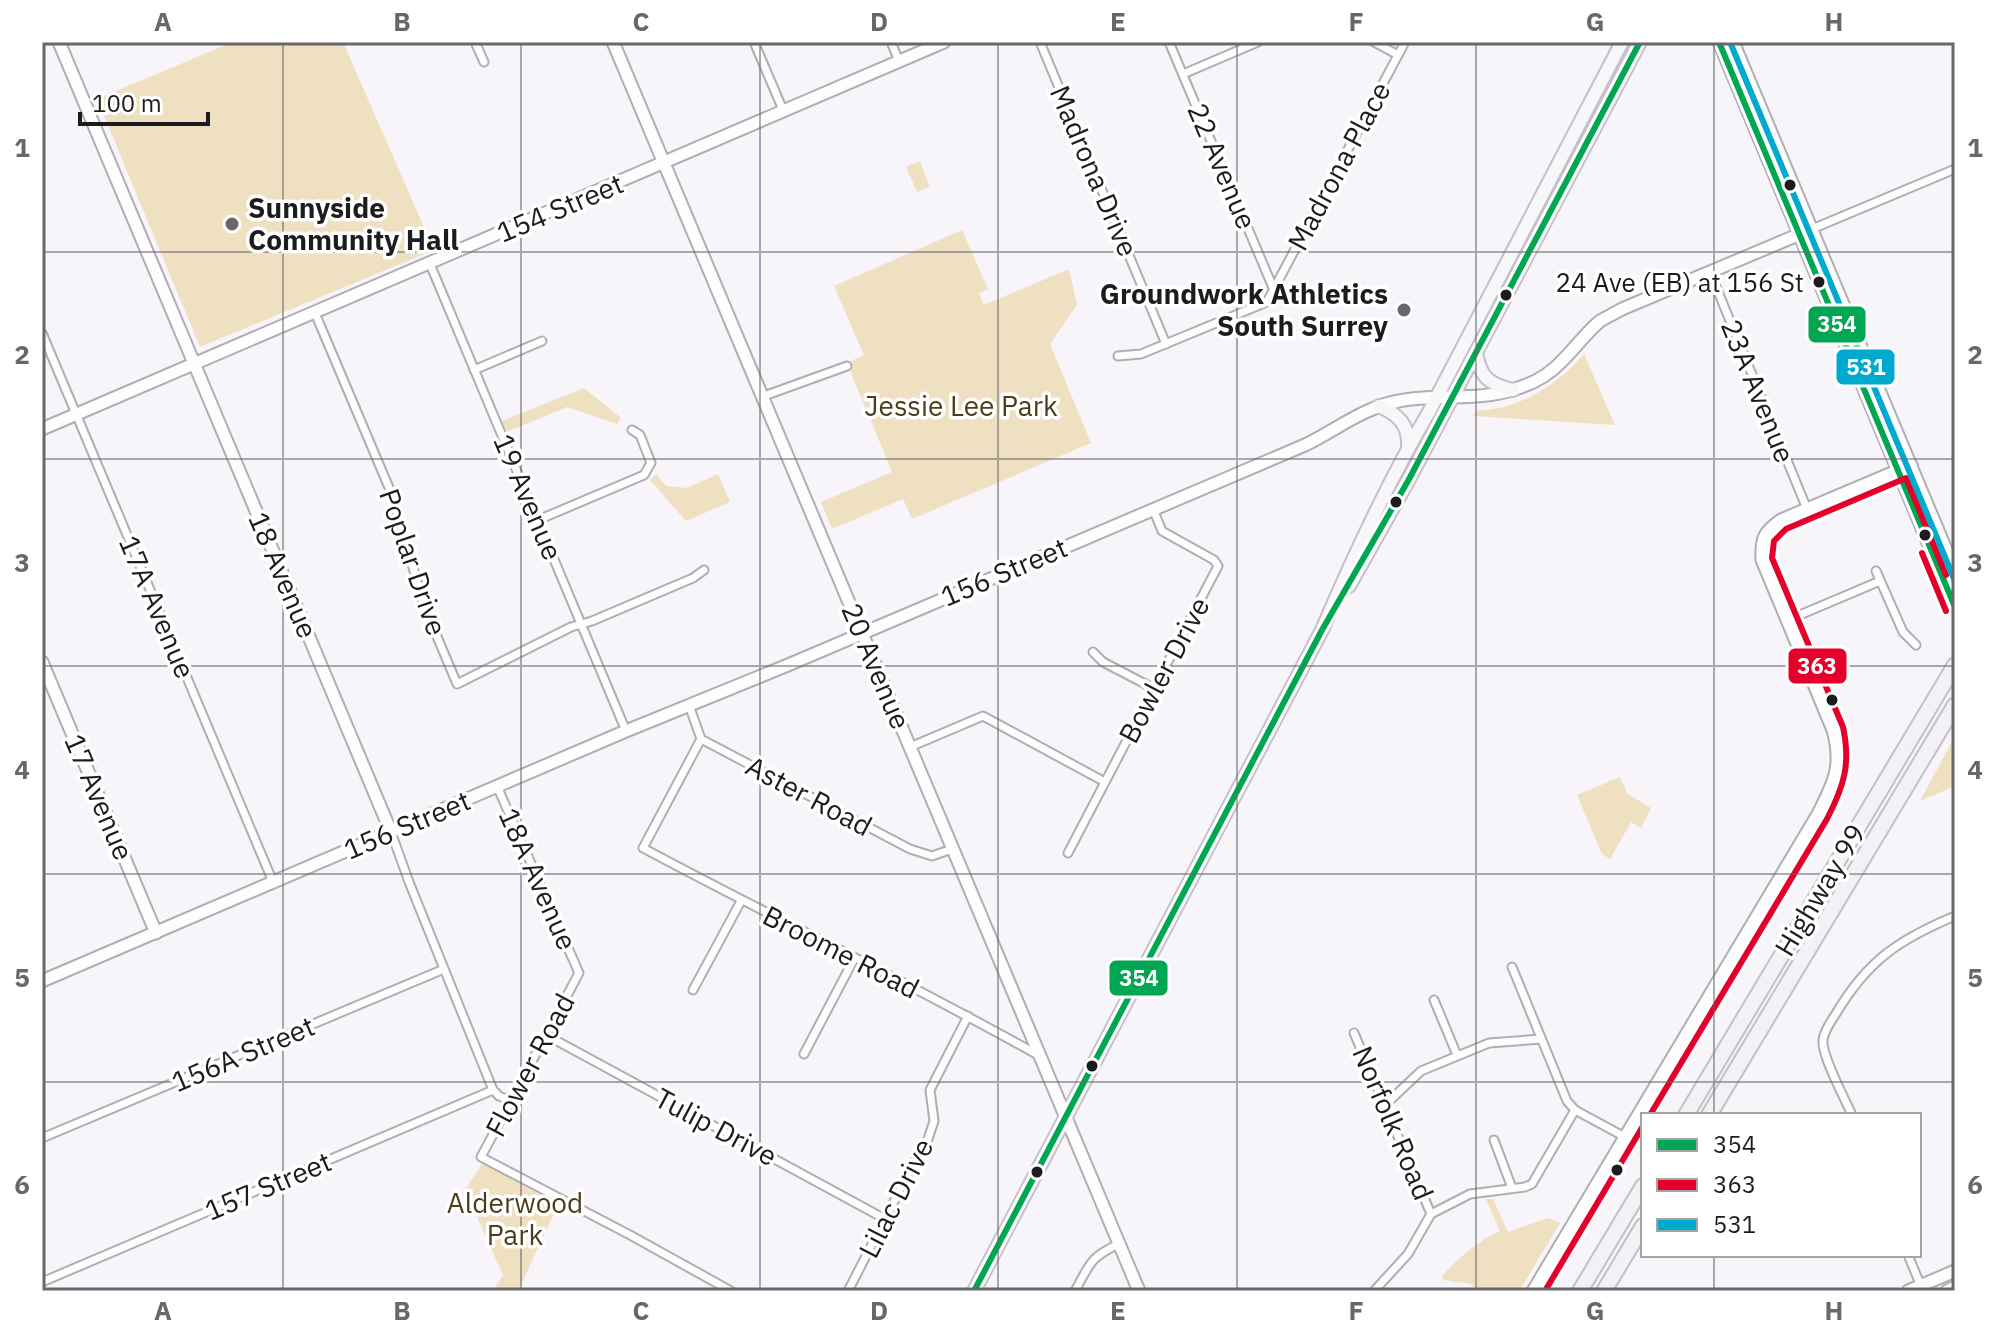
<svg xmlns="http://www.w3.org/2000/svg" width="1997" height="1333" font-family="'IBM Plex Sans',sans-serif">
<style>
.green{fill:#efe0c1}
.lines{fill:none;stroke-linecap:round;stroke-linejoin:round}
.street-casing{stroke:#b1aeb3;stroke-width:11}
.secondary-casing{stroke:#b1aeb3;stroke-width:15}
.primary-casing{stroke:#c4c0c8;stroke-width:16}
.highway-casing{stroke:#c4c0c8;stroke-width:18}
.street{stroke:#fefdfe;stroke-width:7}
.secondary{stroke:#fefdfe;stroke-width:11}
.primary{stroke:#f7f6f9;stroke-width:12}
.highway{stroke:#f3f1f6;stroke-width:14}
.bus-1-casing{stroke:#fff;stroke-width:12}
.bus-2-casing{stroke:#fff;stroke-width:12}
.bus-3-casing{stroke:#fff;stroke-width:12}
.bus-1{stroke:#00a651;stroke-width:6}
.bus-2{stroke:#e4002b;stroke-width:6}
.bus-3{stroke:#00a9ce;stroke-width:6}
.grid{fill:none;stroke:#69676b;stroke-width:2;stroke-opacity:0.55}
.bus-dot{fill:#1c1b1e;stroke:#fff;stroke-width:3}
.poi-dot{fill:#69676b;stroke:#fff;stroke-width:3}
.labels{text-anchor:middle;stroke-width:7;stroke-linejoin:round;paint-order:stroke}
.bus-label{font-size:26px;fill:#1c1b1e;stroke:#fff;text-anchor:end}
.street-label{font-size:28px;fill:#1c1b1e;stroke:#fff}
.poi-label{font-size:28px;font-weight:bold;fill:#1c1b1e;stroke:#fff;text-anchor:start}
.park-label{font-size:28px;fill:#4b3e19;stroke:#fff}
.line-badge{stroke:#fff;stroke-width:3}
.badge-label{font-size:22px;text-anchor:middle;font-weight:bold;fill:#fff}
.neatline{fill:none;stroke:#69676b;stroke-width:3}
.grid-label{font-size:26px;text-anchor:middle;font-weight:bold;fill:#69676b}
</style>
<rect width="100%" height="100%" fill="#f7f4fa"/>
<g class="green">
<polygon points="233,42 343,42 434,250 200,347 97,99"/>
<polygon points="920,161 930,187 917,192 906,167"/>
<polygon points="962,230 988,289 979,293 984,305 1069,269 1077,305 1050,344 1091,443 912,519 903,499 832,529 821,502 892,472 847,363 864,355 834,286"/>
<path d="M 1584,354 L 1615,425 L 1473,416 L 1476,411 C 1486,410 1497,409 1507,406 C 1537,397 1564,378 1584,354 Z"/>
<polygon points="584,388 621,418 617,424 567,407 507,432 502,421"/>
<polygon points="656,474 666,486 687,488 718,474 730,502 686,521 650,480"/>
<polygon points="1955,736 1955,786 1920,801"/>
<polygon points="1620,777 1627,793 1651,808 1641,828 1631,822 1610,859 1602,854 1577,795"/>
<polygon points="483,1162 558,1205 518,1291 493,1291 503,1275 465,1190"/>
<path d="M 1486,1199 L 1493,1199 L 1508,1232 L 1548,1218 L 1560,1223 L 1519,1291 L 1478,1291 L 1471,1284 L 1444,1280 L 1442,1276 C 1460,1257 1476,1242 1500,1231 Z"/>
</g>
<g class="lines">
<g class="street-casing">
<g id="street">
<polyline points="475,42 484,62"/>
<polyline points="754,42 783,110"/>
<polyline points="891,42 899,61"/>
<polyline points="1040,42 1166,344"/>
<polyline points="1169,42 1274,290"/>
<polyline points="1374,42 1398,55"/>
<polyline points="1183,74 1258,42"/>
<polyline points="1812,229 1955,169"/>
<polyline points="430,264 626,731"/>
<polyline points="1710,272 1807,509"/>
<polyline points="315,313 390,490 425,608 457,684 571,627 592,621 693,578 704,570"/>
<polyline points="42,333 273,882"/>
<polyline points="1118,356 1141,354 1267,302 1405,42"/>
<polyline points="474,370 542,341"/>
<polyline points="764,396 847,366"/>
<polyline points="538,520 644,475 651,463 640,435 632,430"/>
<polyline points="1876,571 1903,632 1916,645"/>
<polyline points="1788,620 1880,581"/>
<polyline points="1093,652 1103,662 1153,688"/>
<polyline points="689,705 701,739 910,849 932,856 952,849"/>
<path d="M 701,739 L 643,848 C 774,918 908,982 1038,1055"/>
<polyline points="910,747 983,716 1105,782"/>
<polyline points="497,786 579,973 481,1157 630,1235 731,1291"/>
<polyline points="391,832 409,882 493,1090 499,1096 511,1101"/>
<polyline points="1068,853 1218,566 1214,560 1162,531 1153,509"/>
<polyline points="1512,967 1567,1101 1575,1110 1625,1137"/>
<polyline points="693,990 741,901"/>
<polyline points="1434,1000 1457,1055"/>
<polyline points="1354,1033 1431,1214"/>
<polyline points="546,1035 885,1219"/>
<polyline points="804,1054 854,959"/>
<polyline points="1385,1105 1421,1071 1489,1043 1541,1039"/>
<path d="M 1852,1115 C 1845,1099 1821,1055 1823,1040 C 1824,1030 1832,1020 1837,1012 C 1868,960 1900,939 1955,916"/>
<polyline points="42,1138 444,969"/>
<polyline points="1494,1140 1512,1188"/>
<polyline points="1908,1255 1923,1291"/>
<polyline points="42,1282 493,1090"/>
<polyline points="848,1291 917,1157 927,1142 934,1121 930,1090 968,1016"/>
<path d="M 1075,1291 C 1090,1264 1090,1257 1119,1244"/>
<polyline points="1374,1291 1408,1254 1431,1214 1470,1194 1525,1187 1532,1184 1575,1110"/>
</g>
</g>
<g class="secondary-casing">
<g id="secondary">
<polyline points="59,42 391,832"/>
<polyline points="613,42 1139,1291"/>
<polyline points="1719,42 1955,607"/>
<polyline points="1733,42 1955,571"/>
<polyline points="42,429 944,42"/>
<polyline points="42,662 156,933"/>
<path d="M 42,981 L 626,731 L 788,665 L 1305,445 C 1336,430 1364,407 1399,401 C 1437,393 1477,402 1515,389 C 1532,384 1550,374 1562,361 C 1575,348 1586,333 1600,321 C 1607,317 1615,313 1622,309 L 1812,229"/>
<path d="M 1533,1291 L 1818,814 C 1834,783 1843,766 1833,730 L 1762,560 C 1761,538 1764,532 1781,520 L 1911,465"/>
<polyline points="1908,1291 1955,1271"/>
<polyline points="1947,1291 1955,1287"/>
</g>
</g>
<g class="primary-casing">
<g id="primary">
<path d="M 1476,352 C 1480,377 1488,384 1513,390"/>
<path d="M 1379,406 C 1397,414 1409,424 1408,445"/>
<polyline points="1349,586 1408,481 1640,42"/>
<path d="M 974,1291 L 1322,630 C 1354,555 1389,480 1430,410 L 1622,42"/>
</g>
</g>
<g class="highway-casing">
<g id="highway">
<polyline points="1686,1115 1955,665"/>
<polyline points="1709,1115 1955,705"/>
<polyline points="1580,1291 1643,1186"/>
<polyline points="1604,1291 1643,1226"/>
</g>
</g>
<use href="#street" class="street"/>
<use href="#secondary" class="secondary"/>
<use href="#primary" class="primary"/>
<use href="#highway" class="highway"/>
<g class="bus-1-casing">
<g id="bus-1">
<polyline points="1719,42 1955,607"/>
<polyline points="974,1291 1322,630 1408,481 1640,42"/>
</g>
</g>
<g class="bus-2-casing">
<g id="bus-2">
<polyline points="1922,553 1946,611"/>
<path d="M 1650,1115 L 1827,819 C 1844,786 1851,764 1843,727 L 1772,558 L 1774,541 L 1786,529 L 1906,478 L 1946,575"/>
<polyline points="1545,1291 1643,1126"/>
</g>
</g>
<g class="bus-3-casing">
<polyline id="bus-3" points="1730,42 1955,581"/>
</g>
<use href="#bus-1" class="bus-1"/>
<use href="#bus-2" class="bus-2"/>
<use href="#bus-3" class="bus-3"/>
</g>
<path class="grid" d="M 283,42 L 283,1291M 521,42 L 521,1291M 760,42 L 760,1291M 998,42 L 998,1291M 1237,42 L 1237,1291M 1476,42 L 1476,1291M 1714,42 L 1714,1115M 42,252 L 1955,252M 42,459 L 1955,459M 42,666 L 1955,666M 42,874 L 1955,874M 42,1082 L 1955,1082M 1714,1255 L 1714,1291"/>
<g class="bus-dot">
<circle cx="1790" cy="185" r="7"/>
<circle cx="1819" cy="282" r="7"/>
<circle cx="1506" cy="295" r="7"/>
<circle cx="1396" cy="502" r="7"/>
<circle cx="1925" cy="535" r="7"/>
<circle cx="1832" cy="700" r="7"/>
<circle cx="1092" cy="1066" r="7"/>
<circle cx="1617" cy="1170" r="7"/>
<circle cx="1037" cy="1172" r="7"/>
</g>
<g class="poi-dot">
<circle cx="232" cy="224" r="8"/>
<circle cx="1404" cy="310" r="8"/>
</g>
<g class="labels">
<g class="bus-label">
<text x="1804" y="292">24 Ave (EB) at 156 St</text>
</g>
<g class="street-label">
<text transform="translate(1222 166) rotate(67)" y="10">22 Avenue</text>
<text transform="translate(1339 166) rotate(-62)" y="10">Madrona Place</text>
<text transform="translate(1094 171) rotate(67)" y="10">Madrona Drive</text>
<text transform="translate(560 208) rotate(-23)" y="10">154 Street</text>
<text transform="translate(1758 391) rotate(68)" y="10">23A Avenue</text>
<text transform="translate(528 497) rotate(67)" y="10">19 Avenue</text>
<text transform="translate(413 562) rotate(71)" y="10">Poplar Drive</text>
<text transform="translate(1004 572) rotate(-23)" y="10">156 Street</text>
<text transform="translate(283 575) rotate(67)" y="10">18 Avenue</text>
<text transform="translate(157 607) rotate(67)" y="10">17A Avenue</text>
<text transform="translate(876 666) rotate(67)" y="10">20 Avenue</text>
<text transform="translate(1164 670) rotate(-62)" y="10">Bowler Drive</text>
<text transform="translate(809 796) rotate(28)" y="10">Aster Road</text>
<text transform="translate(99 797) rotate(67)" y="10">17 Avenue</text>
<text transform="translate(407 825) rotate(-23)" y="10">156 Street</text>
<text transform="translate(538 879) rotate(66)" y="10">18A Avenue</text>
<text transform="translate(1820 890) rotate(-59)" y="10">Highway 99</text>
<text transform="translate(841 952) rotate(27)" y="10">Broome Road</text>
<text transform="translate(243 1054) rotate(-23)" y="10">156A Street</text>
<text transform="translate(530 1065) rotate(-62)" y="10">Flower Road</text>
<text transform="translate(1393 1123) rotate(67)" y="10">Norfolk Road</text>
<text transform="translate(716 1127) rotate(28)" y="10">Tulip Drive</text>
<text transform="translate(268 1186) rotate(-23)" y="10">157 Street</text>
<text transform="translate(896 1198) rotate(-63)" y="10">Lilac Drive</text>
</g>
<g class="poi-label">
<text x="248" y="218">Sunnyside<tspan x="248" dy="32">Community Hall</tspan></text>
<text x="1388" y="304" text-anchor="end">Groundwork Athletics<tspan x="1388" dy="32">South Surrey</tspan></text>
</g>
<g class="park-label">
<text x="961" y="416">Jessie Lee Park</text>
<text x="515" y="1213">Alderwood<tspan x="515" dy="32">Park</tspan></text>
</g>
</g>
<g class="line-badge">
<rect x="1807" y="305" width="60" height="39" rx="8" fill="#00a651"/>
<rect x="1835" y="348" width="61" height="38" rx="8" fill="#00a9ce"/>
<rect x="1787" y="647" width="61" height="38" rx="8" fill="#e4002b"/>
<rect x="1108" y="959" width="61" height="38" rx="8" fill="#00a651"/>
</g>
<g class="badge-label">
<text x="1837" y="332">354</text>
<text x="1866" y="375">531</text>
<text x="1817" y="674">363</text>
<text x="1139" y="986">354</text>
</g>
<rect width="1997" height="1333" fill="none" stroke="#ffffff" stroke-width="88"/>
<rect x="1641" y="1113" width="280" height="144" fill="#ffffff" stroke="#a4a4a5" stroke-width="2"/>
<rect x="1657" y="1139" width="40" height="12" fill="#00a651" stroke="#a4a4a5" stroke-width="2"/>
<text x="1713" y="1153" font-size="24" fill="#1c1b1e">354</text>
<rect x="1657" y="1179" width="40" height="12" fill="#e4002b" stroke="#a4a4a5" stroke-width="2"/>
<text x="1713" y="1193" font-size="24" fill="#1c1b1e">363</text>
<rect x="1657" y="1219" width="40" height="12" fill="#00a9ce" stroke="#a4a4a5" stroke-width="2"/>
<text x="1713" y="1233" font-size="24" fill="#1c1b1e">531</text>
<path d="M80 112v12h128v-12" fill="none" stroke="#1c1b1e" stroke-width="4"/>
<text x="92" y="112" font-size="24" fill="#1c1b1e" stroke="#ffffff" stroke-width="6" paint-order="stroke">100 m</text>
<rect x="44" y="44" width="1909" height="1245" class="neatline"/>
<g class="grid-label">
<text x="163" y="31">A</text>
<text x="402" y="31">B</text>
<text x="641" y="31">C</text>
<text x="879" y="31">D</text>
<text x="1118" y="31">E</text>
<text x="1356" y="31">F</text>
<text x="1595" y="31">G</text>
<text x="1834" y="31">H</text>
<text x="22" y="157">1</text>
<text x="1975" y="157">1</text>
<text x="22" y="364">2</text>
<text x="1975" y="364">2</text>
<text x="22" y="572">3</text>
<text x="1975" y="572">3</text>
<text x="22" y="779">4</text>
<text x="1975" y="779">4</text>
<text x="22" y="987">5</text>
<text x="1975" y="987">5</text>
<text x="22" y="1194">6</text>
<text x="1975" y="1194">6</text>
<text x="163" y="1320">A</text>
<text x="402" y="1320">B</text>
<text x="641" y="1320">C</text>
<text x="879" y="1320">D</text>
<text x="1118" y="1320">E</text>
<text x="1356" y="1320">F</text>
<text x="1595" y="1320">G</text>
<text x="1834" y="1320">H</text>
</g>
</svg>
